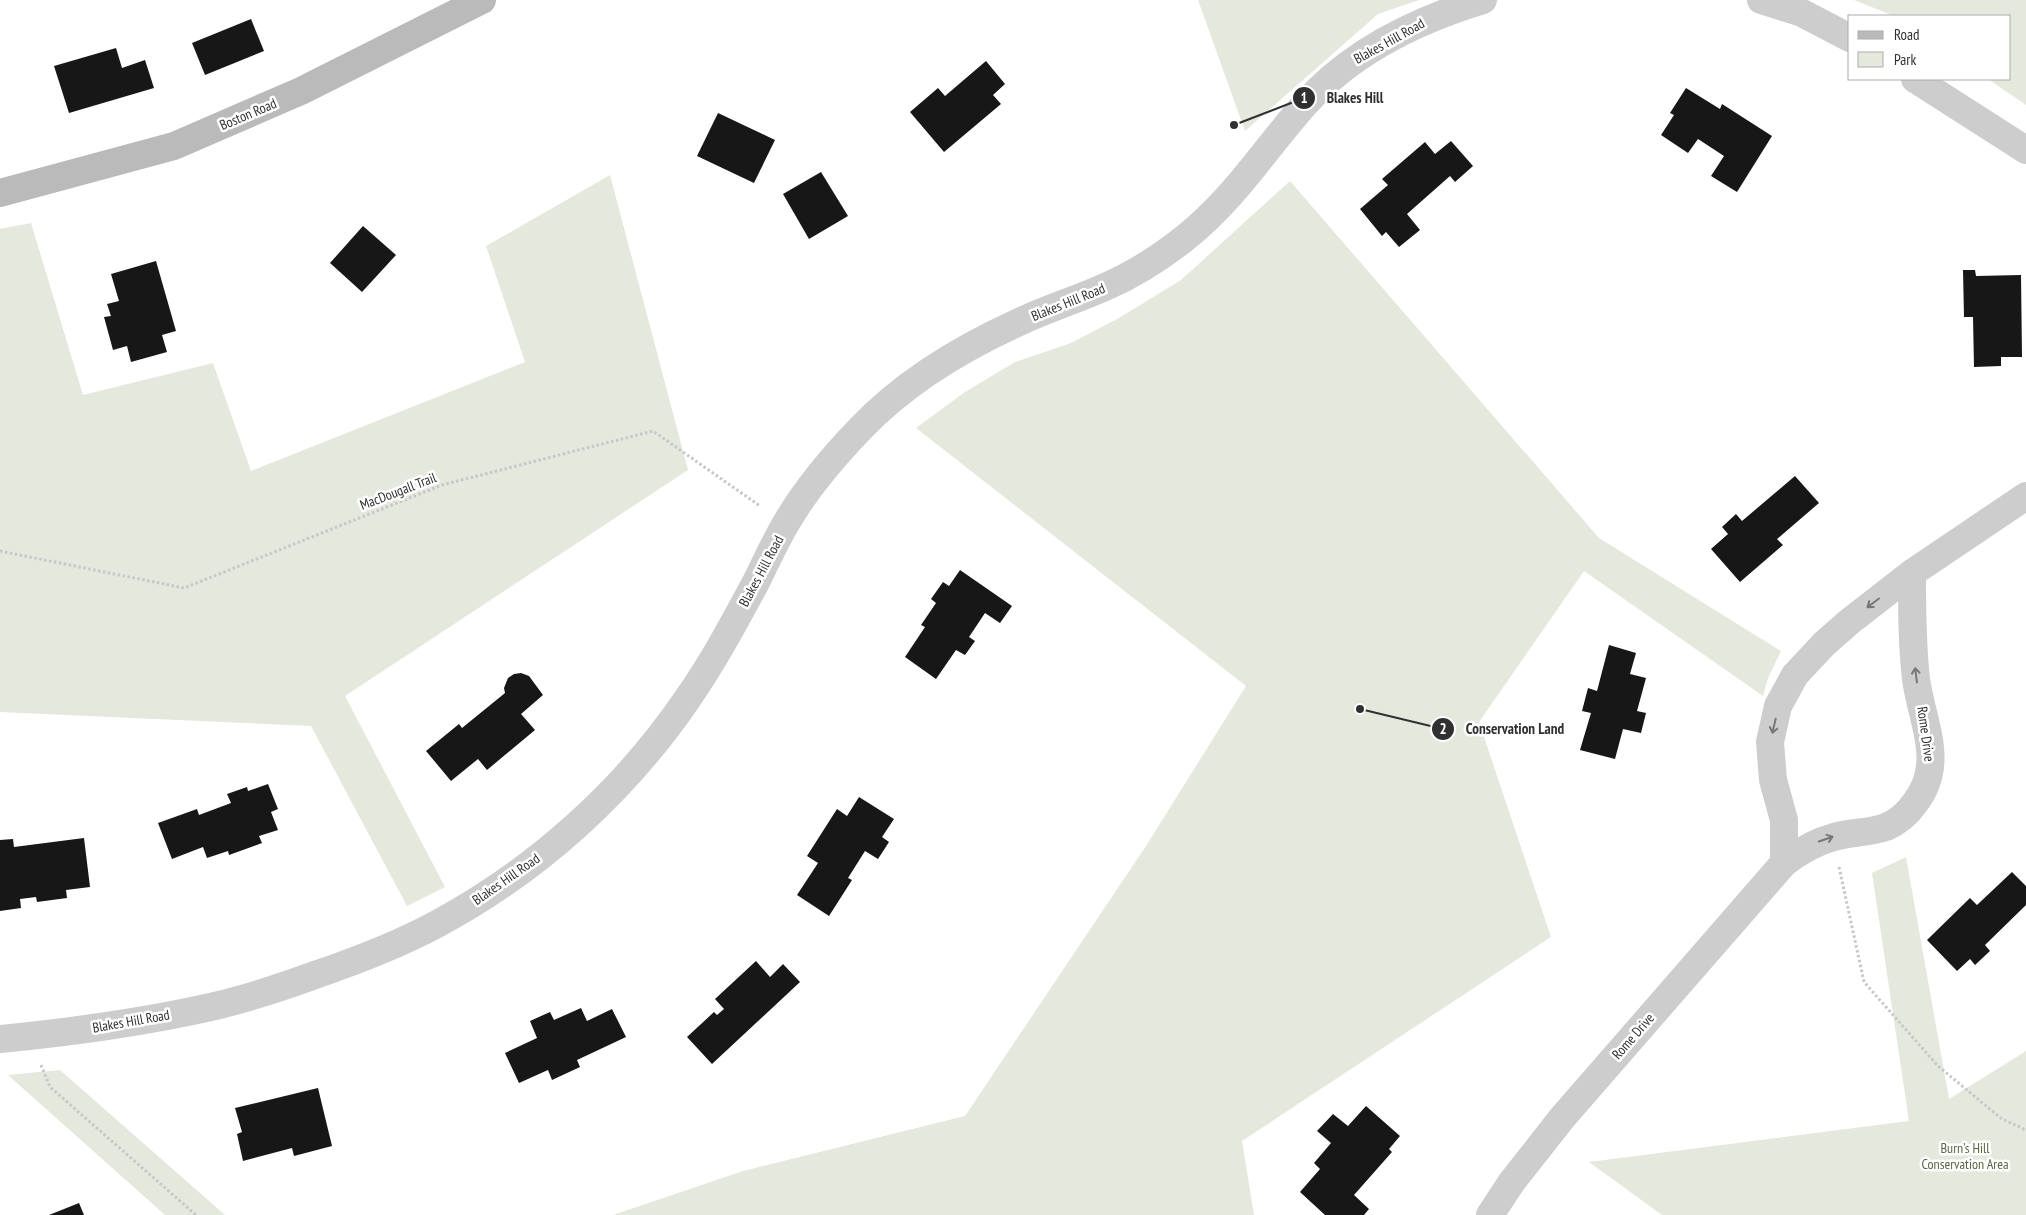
<svg xmlns="http://www.w3.org/2000/svg" width="2026" height="1215" font-family="'PT Sans Narrow',sans-serif">
<style>
.green{fill:#e5e8dd}
.building{fill:#171717}
.lines{fill:none;stroke-linecap:round;stroke-linejoin:round}
.path{stroke:#c7c7c7;stroke-width:3;stroke-dasharray:2.5 2.5;stroke-linecap:butt}
.street{stroke:#cdcdcd;stroke-width:28}
.secondary{stroke:#bababa;stroke-width:28}
.oneway{stroke:#777}
.labels{text-anchor:middle;stroke-width:5;stroke-linejoin:round;paint-order:stroke}
.street-label{font-size:14px;fill:#303030;stroke:#fff}
.park-label{font-size:14px;fill:#596742;stroke:#fff}
.leader{fill:none;stroke:#303030;stroke-width:2}
.callout-dot{fill:#303030;stroke:#fff;stroke-width:2}
.mark-label{font-size:15px;text-anchor:middle;font-weight:bold;fill:#fff}
.callout-label{font-size:15px;text-anchor:middle;font-weight:bold;fill:#303030;stroke:#fff;stroke-width:5;stroke-linejoin:round;paint-order:stroke}
</style>
<rect width="100%" height="100%" fill="#fff"/>
<g class="green">
<polygon points="1198,0 1419,0 1378,14 1245,131"/>
<polygon points="1854,0 2026,0 2026,105 1988,79 2010,79 2010,16 1894,16"/>
<polygon points="610,175 688,470 345,696 445,887 407,906 311,726 0,712 0,229 31,223 83,395 213,363 251,471 525,362 486,246"/>
<polygon points="1290,181 1599,538 1781,651 1768,678 1763,696 1584,571 1479,722 1551,937 1242,1141 1254,1215 613,1215 743,1171 965,1116 1146,846 1246,686 916,428 965,392 1015,362 1071,343 1119,318 1181,280"/>
<polygon points="1906,857 1949,1099 2026,1051 2026,1215 1662,1215 1589,1162 1909,1121 1872,873"/>
<polygon points="60,1070 225,1215 165,1215 8,1075"/>
</g>
<g class="building">
<polygon points="251,19 264,51 205,75 192,43"/>
<polygon points="116,48 122,68 145,60 154,88 69,113 54,66"/>
<polygon points="986,61 1005,84 993,95 1001,104 944,152 910,112 938,88 945,96"/>
<polygon points="1686,88 1720,109 1722,104 1772,136 1737,192 1711,176 1724,156 1698,139 1688,153 1661,135 1674,115 1670,113"/>
<polygon points="718,113 775,140 754,183 697,156"/>
<polygon points="1451,141 1473,166 1455,182 1450,176 1407,214 1420,230 1399,247 1386,232 1382,236 1360,209 1388,185 1382,179 1425,142 1435,154"/>
<polygon points="821,172 848,216 809,239 783,194"/>
<polygon points="363,226 396,255 362,292 330,263"/>
<polygon points="156,261 176,331 162,335 167,352 131,362 127,346 113,350 104,317 111,316 107,304 119,301 111,274"/>
<polygon points="1963,270 1975,270 1976,276 2021,275 2022,357 2001,357 2001,366 1974,367 1973,317 1964,317"/>
<polygon points="1795,476 1819,503 1777,539 1783,545 1740,582 1711,549 1728,534 1722,527 1736,514 1742,521"/>
<polygon points="960,570 1012,606 1000,623 985,613 969,637 975,641 965,655 956,650 936,679 905,657 925,627 921,625 936,603 931,599 943,582 949,586"/>
<polygon points="1609,645 1636,653 1630,674 1646,678 1637,711 1646,713 1641,733 1623,729 1615,759 1580,750 1591,713 1582,711 1588,688 1597,691"/>
<polygon points="521,673 529,676 543,695 521,714 535,730 487,770 478,759 451,781 426,751 459,724 462,728 505,693 504,688 508,678 514,674"/>
<polygon points="268,784 278,809 271,812 278,830 259,836 262,843 229,855 228,851 207,858 203,847 172,859 158,823 197,809 199,815 231,803 227,794 247,787 248,791"/>
<polygon points="859,797 894,819 882,837 889,842 878,859 865,851 848,878 852,880 829,916 797,895 818,863 807,856 837,809 847,816"/>
<polygon points="84,838 90,887 66,890 67,898 37,902 36,897 20,899 21,908 0,911 0,840 13,839 14,847"/>
<polygon points="2012,872 2026,886 2026,905 1985,945 1990,951 1975,965 1970,959 1957,971 1927,940 1970,898 1977,905"/>
<polygon points="756,961 770,977 783,964 800,982 712,1064 687,1037 714,1012 717,1015 724,1009 715,999"/>
<polygon points="581,1008 587,1021 612,1009 626,1037 577,1060 580,1067 552,1080 548,1070 519,1083 505,1053 537,1038 530,1021 550,1012 554,1020"/>
<polygon points="318,1088 332,1146 294,1156 292,1148 243,1161 237,1134 242,1132 235,1108"/>
<polygon points="1366,1106 1400,1136 1389,1149 1392,1152 1354,1195 1369,1209 1364,1215 1325,1215 1300,1192 1320,1169 1314,1163 1331,1143 1317,1131 1333,1114 1348,1126"/>
<polygon points="79,1203 84,1215 49,1215"/>
</g>
<g class="lines">
<g class="path">
<polyline points="0,551 184,588 442,485 653,431 760,506"/>
<polyline points="1839,867 1864,982 1938,1066 2002,1119 2026,1130"/>
<polyline points="41,1065 50,1087 196,1215"/>
</g>
<g class="street">
<polyline points="1761,0 1802,13 1850,38"/>
<polyline points="1915,79 2026,150"/>
<polyline points="1784,863 1784,820 1773,780 1770,742 1778,706 1795,675 1824,644 1849,622 1912,573 2026,496"/>
<path d="M 0,1039 C 72,1032 145,1022 215,1006 C 249,998 282,987 315,975 C 356,961 398,945 437,924 C 537,870 624,792 688,698 C 713,662 734,623 755,584 C 765,564 774,544 785,525 C 805,490 833,457 861,428 C 904,383 960,349 1017,323 C 1046,309 1076,300 1105,287 C 1133,275 1161,257 1185,238 C 1235,198 1264,150 1305,104 C 1351,52 1417,20 1483,0"/>
<path d="M 1490,1215 L 1511,1183 L 1562,1118 L 1784,863 C 1800,851 1815,842 1834,837 C 1851,832 1870,833 1886,827 C 1898,822 1908,813 1915,803 C 1946,763 1922,723 1916,679 C 1912,644 1912,609 1912,573"/>
</g>
<polyline class="secondary" points="0,193 174,146 301,91 482,0"/>
</g>
<defs><path id="oneway-shaft" d="M-6 0H5M1.5-3L5.5 0L1.5 3" fill="none" stroke-width="1.6" stroke-linecap="round" stroke-linejoin="round" transform="scale(1.25)"/></defs>
<g class="oneway">
<use href="#oneway-shaft" transform="translate(1873 603) rotate(143)"/>
<use href="#oneway-shaft" transform="translate(1916 675) rotate(-97)"/>
<use href="#oneway-shaft" transform="translate(1774 726) rotate(103)"/>
<use href="#oneway-shaft" transform="translate(1826 839) rotate(-19)"/>
</g>
<g class="labels">
<g class="street-label">
<text transform="translate(1389 41) rotate(-29)" y="5">Blakes Hill Road</text>
<text transform="translate(248 114) rotate(-23)" y="5">Boston Road</text>
<text transform="translate(1068 302) rotate(-22)" y="5">Blakes Hill Road</text>
<text transform="translate(398 491) rotate(-21)" y="5">MacDougall Trail</text>
<text transform="translate(761 571) rotate(-62)" y="5">Blakes Hill Road</text>
<text transform="translate(1926 734) rotate(82)" y="5">Rome Drive</text>
<text transform="translate(506 879) rotate(-35)" y="5">Blakes Hill Road</text>
<text transform="translate(131 1021) rotate(-10)" y="5">Blakes Hill Road</text>
<text transform="translate(1633 1036) rotate(-49)" y="5">Rome Drive</text>
</g>
<g class="park-label">
<text x="1965" y="1153">Burn’s Hill<tspan x="1965" dy="16">Conservation Area</tspan></text>
</g>
</g>
<path class="leader" d="M1234 125L1304 98M1360 709L1443 729"/>
<g class="callout-dot">
<circle cx="1234" cy="125" r="5"/>
<circle cx="1360" cy="709" r="5"/>
<circle cx="1304" cy="98" r="12"/>
<circle cx="1443" cy="729" r="12"/>
</g>
<g class="mark-label">
<text x="1304" y="103">1</text>
<text x="1443" y="734">2</text>
</g>
<g class="callout-label">
<text x="1355" y="103">Blakes Hill</text>
<text x="1515" y="734">Conservation Land</text>
</g>
<rect x="1848" y="15" width="162" height="65" fill="#ffffff" stroke="#acacac"/>
<rect x="1858" y="31" width="25" height="8" fill="#bababa" stroke="#acacac"/>
<text x="1894" y="40" font-size="15" fill="#303030">Road</text>
<rect x="1858" y="52" width="25" height="15" fill="#e5e8dd" stroke="#acacac"/>
<text x="1894" y="65" font-size="15" fill="#303030">Park</text>
</svg>
